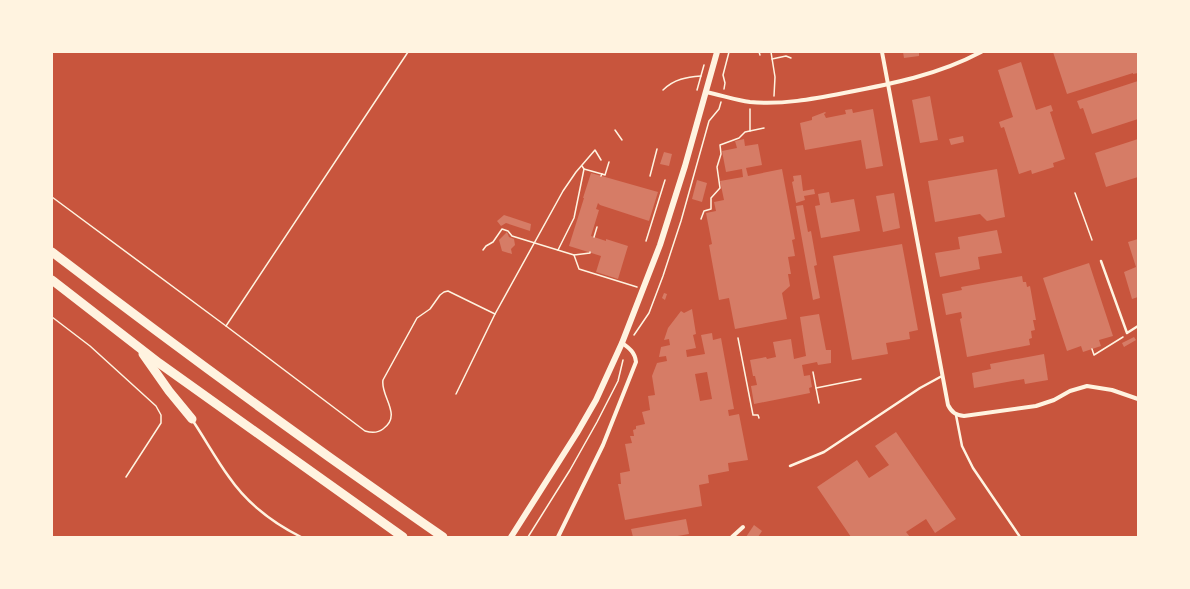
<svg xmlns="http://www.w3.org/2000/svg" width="1190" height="589" font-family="'DM Sans',sans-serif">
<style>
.building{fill:#d67c66;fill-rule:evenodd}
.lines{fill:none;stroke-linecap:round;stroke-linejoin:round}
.path{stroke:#fff3e0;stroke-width:1.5}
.service{stroke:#fff3e0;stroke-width:2.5}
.minor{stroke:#fff3e0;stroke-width:4}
.tertiary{stroke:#fff3e0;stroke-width:6}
.motorway{stroke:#fff3e0;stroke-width:9}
</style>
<rect width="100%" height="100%" fill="#c8553d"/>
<g class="building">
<polygon points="903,52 923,52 923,53 919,53 919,56 904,58"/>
<polygon points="1053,52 1138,52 1138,73 1133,74 1133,73 1067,94"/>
<polygon points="1021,62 1036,110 1051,105 1053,111 1050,112 1065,159 1053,163 1054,167 1032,174 1031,170 1019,174 1004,127 1001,128 999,122 1013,117 998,70"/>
<polygon points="1138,81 1138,119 1092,134 1083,108 1080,109 1077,101"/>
<polygon points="930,96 938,140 920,143 912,100"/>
<polygon points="852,109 853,113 873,109 883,166 866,169 861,140 805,150 800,123 812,120 812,117 825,112 826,113 824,114 826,118 846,114 845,110"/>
<polygon points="963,136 964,142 951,145 949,139"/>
<polygon points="744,139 745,146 758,144 762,165 746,168 748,176 782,169 795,239 792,240 795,256 788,257 791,274 788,274 790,286 782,293 787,319 735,329 729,298 719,300 709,245 712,244 706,213 716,211 714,202 724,200 720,181 743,177 742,169 726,172 722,151 737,148 735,141"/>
<polygon points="1138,139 1138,177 1106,187 1095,153"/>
<polygon points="664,152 672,154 669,166 660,164"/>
<polygon points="997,169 1005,217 987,221 980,214 935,222 928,181"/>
<polygon points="591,173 658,192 649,221 600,205 598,203 596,209 599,210 591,236 606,241 606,239 628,246 618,279 596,272 601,256 569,246 584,198 583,198"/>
<polygon points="801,175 803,191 814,189 815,194 804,196 805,200 796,203 792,182 794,181 793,176"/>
<polygon points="697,180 707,183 702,202 692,199"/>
<polygon points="829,192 831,203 854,199 860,231 821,238 815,206 820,205 818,194"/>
<polygon points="894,193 900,228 883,232 876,196"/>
<polygon points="803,205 808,232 811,231 817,265 814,266 820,298 813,300 796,206"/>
<polygon points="504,215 531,224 530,231 506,223 501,226 497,221"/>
<polygon points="997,230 1002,253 978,257 980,269 940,277 935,253 960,249 958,237"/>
<polygon points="507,232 509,237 514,239 515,245 511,249 512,254 502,251 499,240"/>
<polygon points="1138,239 1138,297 1132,299 1124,272 1136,267 1128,242"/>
<polygon points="902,244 918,330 909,332 910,339 886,343 888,354 852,360 833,256"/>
<polygon points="1089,263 1113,336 1099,340 1101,346 1083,352 1081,346 1067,351 1043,278"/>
<polygon points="1022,276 1023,282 1026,282 1027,287 1030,286 1036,320 1033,320 1035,330 1031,331 1032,338 1029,339 1030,345 967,357 960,319 962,318 961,312 946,315 942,294 962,290 961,287"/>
<polygon points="664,293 667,294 665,300 662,298"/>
<path d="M 692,309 L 696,334 L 693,335 L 696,348 L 686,350 L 687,357 L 705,354 L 701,335 L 712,333 L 713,340 L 721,338 L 734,409 L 728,410 L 729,416 L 739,414 L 748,460 L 728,463 L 729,471 L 708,475 L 709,483 L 699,485 L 702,506 L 625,520 L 618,484 L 621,484 L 620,473 L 630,471 L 625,444 L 632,443 L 630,436 L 634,436 L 633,430 L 636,429 L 636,426 L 645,424 L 642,412 L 650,410 L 648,396 L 655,395 L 652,376 L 657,363 L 667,361 L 666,356 L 659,357 L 661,347 L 670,345 L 669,339 L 664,340 L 668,328 L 681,311 L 684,313 ZM 707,372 L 712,399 L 700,401 L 695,374 Z"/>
<polygon points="819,314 826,350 831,350 831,363 818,365 817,362 802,365 804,376 810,375 812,387 809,388 810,393 754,404 751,386 757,385 755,376 753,376 750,360 766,357 767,359 776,357 773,342 791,339 794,359 806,356 800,317"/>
<polygon points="1134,337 1136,340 1124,347 1122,343"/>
<polygon points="1044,354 1048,380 1025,384 1024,379 974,388 972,373 991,369 990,364"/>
<polygon points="896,432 956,519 935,533 926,519 906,532 910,537 851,537 817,487 857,460 869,478 889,465 875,446"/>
<polygon points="686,519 689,534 672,537 633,537 631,529"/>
<polygon points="754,525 762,531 758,537 746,537"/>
</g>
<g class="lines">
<g class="path">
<polyline points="759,52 760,55"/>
<polyline points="771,52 775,77 774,96"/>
<polyline points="772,59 786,56 791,58"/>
<polyline points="724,89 725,83 723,75 729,52"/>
<path d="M 663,90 C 674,79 687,77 701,76"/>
<polyline points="697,90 704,65"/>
<polyline points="615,130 622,140"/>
<polyline points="750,131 750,109"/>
<polyline points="582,166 584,169 602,174"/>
<polyline points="601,176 602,174 605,175 609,162"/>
<polyline points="650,176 657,149"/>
<polyline points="1075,193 1092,240"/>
<polyline points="52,197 226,326 408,52"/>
<polyline points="701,219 704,211 711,209 711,198 720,188 717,167 721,154 720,145 739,138 745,132 764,128"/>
<polyline points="594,237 597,227"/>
<polyline points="646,241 665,180"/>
<polyline points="483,250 486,246 493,242 502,229 508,231 512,236 574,255 579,269 637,287"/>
<polyline points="558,250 574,218 584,169"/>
<polyline points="574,255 590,253 590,252"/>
<polyline points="52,317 90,346 156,406 161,415 161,423 126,477"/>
<path d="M 226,326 L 365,431 C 372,433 378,433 383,429 C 403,415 380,396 383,380 L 417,318 L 430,309 L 440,295 L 444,292 L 448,291 L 495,314"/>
<polyline points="634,335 649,313 663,276 681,221 709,121 719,109 721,102"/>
<polyline points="738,338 753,415 758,415 759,418"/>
<polyline points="1092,349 1094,355 1123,337"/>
<polyline points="813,372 816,388 861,379"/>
<polyline points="816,388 819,403"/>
<polyline points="456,394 495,314 563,191 576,172 595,150 601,160"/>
<polyline points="528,537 570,470 597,422 618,381 623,360"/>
</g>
<g class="service">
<polyline points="1101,261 1127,333 1138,326"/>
<polyline points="956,415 962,446 973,468 1020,537"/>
<path d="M 193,421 C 205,439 216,459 229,477 C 247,503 273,523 301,537"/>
<polyline points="790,466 824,452 920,388 942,376"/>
</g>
<g class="minor">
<path d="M 882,52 L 948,405 C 952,413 956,415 964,416 L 1036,406 L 1054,400 L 1070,391 L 1087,386 L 1112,390 L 1138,399"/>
<path d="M 706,92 C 721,95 735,100 750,102 C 782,105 813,99 844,93 C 891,84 938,75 981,52"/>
<path d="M 558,537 L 603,445 L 636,362 C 635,352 629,348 622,343"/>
<polyline points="732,537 743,527"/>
</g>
<polyline class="tertiary" points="511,537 577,433 596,400 622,343 660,245 685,166 717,52"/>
<g class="motorway">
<path d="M 52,252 C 180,350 310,445 443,537"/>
<polyline points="52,280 159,363 403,537"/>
<polyline points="143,354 169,391 192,419"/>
</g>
</g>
<rect width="1190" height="589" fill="none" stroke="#fff3e0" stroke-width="106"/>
</svg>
